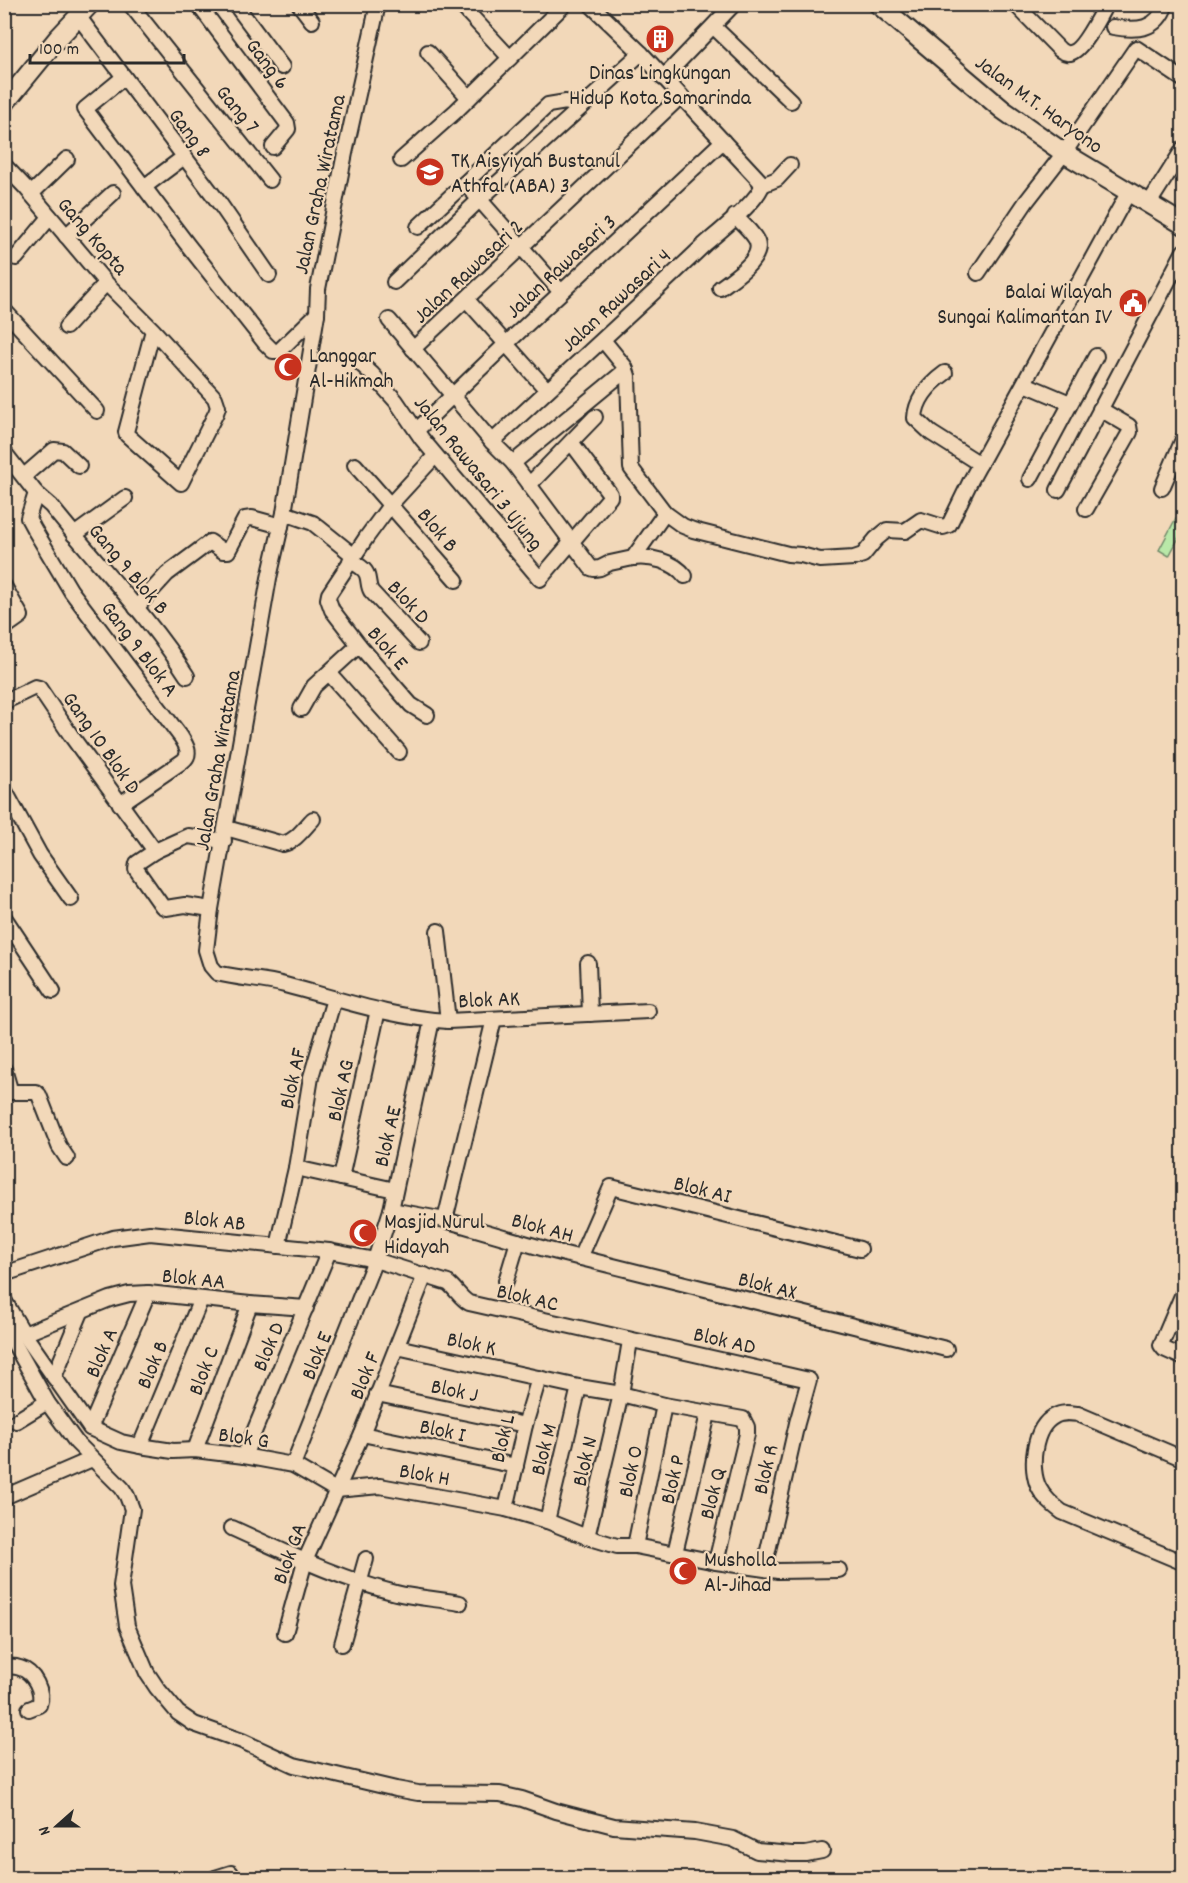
<svg xmlns="http://www.w3.org/2000/svg" width="1188" height="1883" font-family="Dekko,sans-serif">
<style>
.green{fill:#b9e8a8;stroke:#728a6a;stroke-width:1.5}
.lines{fill:none;stroke-linecap:round;stroke-linejoin:round}
.minor-casing{stroke:#2b2b2b;stroke-width:18}
.major-casing{stroke:#2b2b2b;stroke-width:22}
.minor{stroke:#f2d8b9;stroke-width:14}
.major{stroke:#f2d8b9;stroke-width:18}
.labels{text-anchor:middle;stroke-width:4.5;stroke-linejoin:round;paint-order:stroke}
.street-label{font-size:22px;fill:#2b2b2b;stroke:#f2d8b9}
.poi-label{font-size:22px;fill:#2b2b2b;stroke:#f2d8b9;text-anchor:start}
</style>
<rect width="100%" height="100%" fill="#f2d8b9"/>
<filter id="ink" filterUnits="userSpaceOnUse"><feTurbulence type="fractalNoise" baseFrequency=".0167" numOctaves="2"/><feDisplacementMap in="SourceGraphic" scale="12" xChannelSelector="R" yChannelSelector="G"/><feConvolveMatrix kernelMatrix="1 2 1 2 8 2 1 2 1" color-interpolation-filters="sRGB"/></filter>
<g filter="url(#ink)">
<polygon class="green" points="1176,518 1183,522 1183,530 1169,556 1159,550"/>
<g class="lines">
<g class="minor-casing">
<g id="minor">
<polyline points="130,4 270,180"/>
<polyline points="198,4 287,123 288,129 273,147"/>
<polyline points="235,4 282,67"/>
<polyline points="299,4 312,21"/>
<path d="M 378,4 L 345,153 L 318,289 L 317,314 L 284,513 L 269,578 L 211,909 L 206,950 L 211,966 L 217,973 C 240,979 263,979 285,985 C 339,999 392,1018 448,1021 L 648,1011"/>
<polyline points="460,4 510,58"/>
<polyline points="590,4 641,53 759,180 762,185"/>
<path d="M 1015,4 L 1060,50 C 1063,52 1066,54 1070,53 C 1082,51 1100,15 1106,4"/>
<polyline points="78,16 220,204 269,275"/>
<polyline points="714,27 791,101"/>
<path d="M 1113,27 C 1136,31 1157,31 1166,4"/>
<polyline points="428,52 469,98"/>
<polyline points="124,77 85,109 187,244 265,343 273,351 279,351 317,314"/>
<polyline points="663,78 734,4"/>
<polyline points="401,160 456,111 565,4"/>
<polyline points="4,165 26,188 106,283 153,330 215,398 218,407 216,413 181,483 127,435 126,432 153,330"/>
<polyline points="465,183 561,292"/>
<polyline points="762,185 777,179 790,165"/>
<polyline points="144,187 184,157"/>
<polyline points="31,194 67,159"/>
<polyline points="1148,205 1184,148"/>
<polyline points="418,227 548,105 566,102 581,107"/>
<polyline points="66,236 113,193"/>
<polyline points="16,258 50,217"/>
<polyline points="978,273 1026,202 1064,153 1136,48 1184,80"/>
<polyline points="394,282 479,200 641,53"/>
<path d="M 720,288 C 733,278 768,257 755,238 C 750,230 742,223 735,216"/>
<polyline points="467,300 547,390"/>
<polyline points="4,310 97,411"/>
<polyline points="389,320 492,442 513,463 591,568 594,569 600,568 610,563 633,558 665,513"/>
<polyline points="66,327 106,283"/>
<polyline points="603,340 625,367 628,376 631,468 665,513 683,526 693,530 788,554 801,555 820,560 854,558 863,555 876,539 887,530 905,531 921,520 943,527 949,525 971,480 1128,193"/>
<polyline points="413,349 681,96"/>
<polyline points="362,365 372,374 396,401 422,439 540,579 610,497 610,494 571,442"/>
<path d="M 945,373 C 930,384 916,398 915,418 L 931,433 L 980,464"/>
<polyline points="1025,384 1070,403"/>
<polyline points="417,430 507,343 723,141"/>
<path d="M 492,442 C 563,375 635,311 705,244 C 718,233 759,200 762,185"/>
<path d="M 4,452 L 36,493 L 51,506 C 96,563 148,615 187,676"/>
<polyline points="513,463 626,370"/>
<polyline points="355,465 456,580"/>
<polyline points="24,476 54,450 63,451 79,466"/>
<polyline points="1030,479 1096,356"/>
<polyline points="529,485 595,417"/>
<polyline points="1162,488 1184,437"/>
<polyline points="1058,490 1184,251"/>
<path d="M 36,493 L 28,518 L 34,529 L 71,591 L 181,737 C 186,745 192,754 183,761 L 120,804"/>
<polyline points="1086,509 1130,432 1129,426 1100,409"/>
<polyline points="284,513 313,523 353,555"/>
<polyline points="74,535 125,498"/>
<path d="M 633,558 C 650,556 674,561 685,576"/>
<path d="M 350,561 C 356,564 365,568 367,575 C 369,581 368,586 371,591 L 419,643"/>
<polyline points="4,586 21,616 4,628"/>
<polyline points="136,608 167,574 210,542 223,551 228,551 245,519 252,518 281,526"/>
<polyline points="329,673 399,752"/>
<polyline points="4,702 35,687 39,688 72,737 155,851"/>
<polyline points="301,709 314,686 359,645"/>
<polyline points="427,715 411,705 359,645 332,610 328,599 329,594 366,538 391,504 435,456"/>
<polyline points="4,789 40,855 71,899"/>
<path d="M 226,828 L 283,844 C 296,841 304,828 313,819"/>
<polyline points="211,909 185,905 166,908 162,906 136,869 137,863 155,851 188,836 224,841"/>
<polyline points="4,917 53,991"/>
<polyline points="438,931 448,1021"/>
<polyline points="588,963 590,1014"/>
<polyline points="4,1069 9,1086 8,1092 4,1095"/>
<polyline points="8,1092 36,1092 39,1095 59,1146 67,1158"/>
<polyline points="296,1168 395,1190"/>
<polyline points="341,1178 378,1010"/>
<polyline points="391,1210 445,1220 545,1249 946,1349"/>
<polyline points="445,1220 494,1019"/>
<polyline points="278,1246 296,1168 311,1077 334,999"/>
<polyline points="580,1258 611,1187 860,1249"/>
<path d="M 4,1274 L 113,1238 L 150,1233 L 329,1251 L 375,1260 L 448,1283 C 456,1289 460,1298 469,1303 L 809,1380 L 797,1423 L 764,1568"/>
<polyline points="506,1281 518,1241"/>
<polyline points="1184,1291 1161,1345 1164,1349 1184,1358"/>
<polyline points="4,1300 24,1334 90,1428 121,1442 140,1446 173,1451 195,1450 244,1456 293,1465 336,1490"/>
<polyline points="4,1325 47,1402 76,1442 122,1488 127,1496 132,1509 121,1586 127,1626 147,1673 157,1688 178,1713 194,1724 242,1741 294,1765 396,1789 418,1793 500,1794 522,1799 556,1811 614,1826 695,1832 733,1839 757,1851 792,1854 806,1854 822,1851"/>
<polyline points="24,1334 110,1299 129,1294 148,1293 250,1304 306,1308"/>
<polyline points="397,1347 579,1387 621,1394 664,1405 743,1419 747,1427 747,1434 716,1562"/>
<polyline points="54,1377 81,1312"/>
<polyline points="377,1394 525,1425"/>
<polyline points="16,1421 47,1402"/>
<polyline points="90,1428 148,1293"/>
<polyline points="362,1434 516,1466"/>
<polyline points="140,1446 201,1299"/>
<polyline points="195,1450 250,1304"/>
<polyline points="244,1456 329,1251"/>
<path d="M 1184,1459 L 1078,1414 C 1069,1413 1062,1412 1055,1416 C 1033,1427 1029,1469 1039,1488 C 1044,1498 1053,1505 1062,1512 L 1184,1563"/>
<polyline points="293,1465 375,1260 391,1210 432,1020"/>
<polyline points="336,1490 380,1486 506,1509 547,1521 587,1537 617,1546 635,1546 716,1562 778,1571 839,1570"/>
<polyline points="4,1497 92,1459"/>
<polyline points="506,1509 525,1425 539,1378"/>
<polyline points="547,1521 579,1387"/>
<path d="M 232,1528 C 285,1552 339,1579 396,1593 C 417,1598 439,1599 460,1603"/>
<polyline points="587,1537 621,1394 630,1341"/>
<polyline points="635,1546 664,1405"/>
<polyline points="675,1553 708,1414"/>
<polyline points="285,1633 305,1561 362,1434 425,1275"/>
<polyline points="342,1644 366,1559"/>
<path d="M 4,1667 C 10,1666 15,1666 20,1668 C 34,1672 44,1692 39,1705 L 29,1709"/>
<polyline points="215,1878 231,1873"/>
</g>
</g>
<g class="major-casing">
<g id="major">
<polyline points="878,4 1003,110 1064,153 1184,225"/>
<polyline points="4,104 58,38 90,4"/>
</g>
</g>
<use href="#minor" class="minor"/>
<use href="#major" class="major"/>
</g>
</g>
<defs>
<g id="building-disc" transform="scale(1.5)"><circle r="9.5" fill="#c8321e" stroke="#f2d8b9"/><path d="M-4-6H4V6H1V3H-1V6H-4ZM-2.5-4.3h1.7v1.8h-1.7ZM.8-4.3h1.7v1.8H.8ZM-2.5-1h1.7V.8h-1.7ZM.8-1h1.7V.8H.8Z" fill="#fff"/></g>
<g id="school-disc" transform="scale(1.5)"><circle r="9.5" fill="#c8321e" stroke="#f2d8b9"/><path d="M0-5L7-2L0 1L-7-2ZM-4 1L0 2.5L4 1V4Q0 6-4 4Z" fill="#fff"/></g>
<g id="civic-disc" transform="scale(1.5)"><circle r="9.5" fill="#c8321e" stroke="#f2d8b9"/><path d="M-.6-6.5H3V-4.5H.6V-3L4-1V1h2V6H-6V1h2V-1L-.6-3ZM-1.2 2.5V6h2.4V2.5Z" fill="#fff"/></g>
<g id="mosque-disc" transform="scale(1.5)"><circle r="9.5" fill="#c8321e" stroke="#f2d8b9"/><path d="M3.5-4.9A6 6 0 1 0 3.5 4.9A5 5 0 1 1 3.5-4.9Z" fill="#fff"/></g>
</defs>
<g fill-rule="evenodd">
<use href="#building-disc" x="660" y="39"/>
<use href="#school-disc" x="430" y="172"/>
<use href="#civic-disc" x="1133" y="303"/>
<use href="#mosque-disc" x="288" y="367"/>
<use href="#mosque-disc" x="363" y="1233"/>
<use href="#mosque-disc" x="683" y="1571"/>
</g>
<g class="labels">
<g class="street-label">
<text transform="translate(269 63) rotate(53)" y="8">Gang 6</text>
<text transform="translate(1040 103) rotate(36)" y="8">Jalan M.T. Haryono</text>
<text transform="translate(239 108) rotate(51)" y="8">Gang 7</text>
<text transform="translate(191 132) rotate(54)" y="8">Gang 8</text>
<text transform="translate(318 184) rotate(-78)" y="8">Jalan Graha Wiratama</text>
<text transform="translate(94 235) rotate(49)" y="8">Gang Kopta</text>
<text transform="translate(560 265) rotate(-43)" y="8">Jalan Rawasari 3</text>
<text transform="translate(467 270) rotate(-43)" y="8">Jalan Rawasari 2</text>
<text transform="translate(615 299) rotate(-43)" y="8">Jalan Rawasari 4</text>
<text transform="translate(480 472) rotate(51)" y="8">Jalan Rawasari 3 Ujung</text>
<text transform="translate(439 529) rotate(50)" y="8">Blok B</text>
<text transform="translate(130 568) rotate(50)" y="8">Gang 9 Blok B</text>
<text transform="translate(410 601) rotate(47)" y="8">Blok D</text>
<text transform="translate(389 647) rotate(49)" y="8">Blok E</text>
<text transform="translate(141 648) rotate(53)" y="8">Gang 9 Blok A</text>
<text transform="translate(103 742) rotate(55)" y="8">Gang 10 Blok D</text>
<text transform="translate(216 760) rotate(-80)" y="8">Jalan Graha Wiratama</text>
<text transform="translate(489 998) rotate(-3)" y="8">Blok AK</text>
<text transform="translate(291 1078) rotate(-78)" y="8">Blok AF</text>
<text transform="translate(339 1090) rotate(-78)" y="8">Blok AG</text>
<text transform="translate(386 1136) rotate(-77)" y="8">Blok AE</text>
<text transform="translate(703 1188) rotate(14)" y="8">Blok AI</text>
<text transform="translate(215 1219) rotate(6)" y="8">Blok AB</text>
<text transform="translate(543 1226) rotate(15)" y="8">Blok AH</text>
<text transform="translate(194 1277) rotate(6)" y="8">Blok AA</text>
<text transform="translate(768 1284) rotate(14)" y="8">Blok AX</text>
<text transform="translate(528 1296) rotate(13)" y="8">Blok AC</text>
<text transform="translate(725 1339) rotate(13)" y="8">Blok AD</text>
<text transform="translate(472 1342) rotate(12)" y="8">Blok K</text>
<text transform="translate(267 1346) rotate(-67)" y="8">Blok D</text>
<text transform="translate(100 1352) rotate(-67)" y="8">Blok A</text>
<text transform="translate(315 1355) rotate(-68)" y="8">Blok E</text>
<text transform="translate(151 1364) rotate(-67)" y="8">Blok B</text>
<text transform="translate(202 1370) rotate(-69)" y="8">Blok C</text>
<text transform="translate(363 1375) rotate(-68)" y="8">Blok F</text>
<text transform="translate(455 1389) rotate(12)" y="8">Blok J</text>
<text transform="translate(443 1429) rotate(12)" y="8">Blok I</text>
<text transform="translate(244 1436) rotate(8)" y="8">Blok G</text>
<text transform="translate(501 1438) rotate(-77)" y="8">Blok L</text>
<text transform="translate(542 1449) rotate(-76)" y="8">Blok M</text>
<text transform="translate(583 1461) rotate(-77)" y="8">Blok N</text>
<text transform="translate(764 1469) rotate(-77)" y="8">Blok R</text>
<text transform="translate(629 1471) rotate(-78)" y="8">Blok O</text>
<text transform="translate(425 1473) rotate(10)" y="8">Blok H</text>
<text transform="translate(671 1479) rotate(-77)" y="8">Blok P</text>
<text transform="translate(711 1493) rotate(-76)" y="8">Blok Q</text>
<text transform="translate(288 1553) rotate(-70)" y="8">Blok GA</text>
</g>
<g class="poi-label">
<text x="660" y="79" text-anchor="middle">Dinas Lingkungan<tspan x="660" dy="25">Hidup Kota Samarinda</tspan></text>
<text x="451" y="167">TK Aisyiyah Bustanul<tspan x="451" dy="25">Athfal (ABA) 3</tspan></text>
<text x="1112" y="298" text-anchor="end">Balai Wilayah<tspan x="1112" dy="25">Sungai Kalimantan IV</tspan></text>
<text x="309" y="362">Langgar<tspan x="309" dy="25">Al-Hikmah</tspan></text>
<text x="384" y="1228">Masjid Nurul<tspan x="384" dy="25">Hidayah</tspan></text>
<text x="704" y="1566">Musholla<tspan x="704" dy="25">Al-Jihad</tspan></text>
</g>
</g>
<rect width="1188" height="1883" fill="none" stroke="#f2d8b9" stroke-width="24"/>
<rect x="12" y="12" width="1164" height="1859" fill="none" stroke="#2b2b2b" stroke-width="2" filter="url(#ink)"/>
<g transform="translate(57 1826) rotate(249)" stroke="#f2d8b9" stroke-width="4.5" paint-order="stroke">
<path d="M0-4.5L10 22L0 15L-10 22Z" fill="#2b2b2b"/>
<text y="-9" font-size="16" font-weight="bold" text-anchor="middle" fill="#2b2b2b">N</text>
</g>
<path d="M30 54v9h154v-9" fill="none" stroke="#2b2b2b" stroke-width="3"/>
<text x="39" y="54" font-size="18" fill="#2b2b2b" stroke="#f2d8b9" stroke-width="4.5" paint-order="stroke">100 m</text>
</svg>
